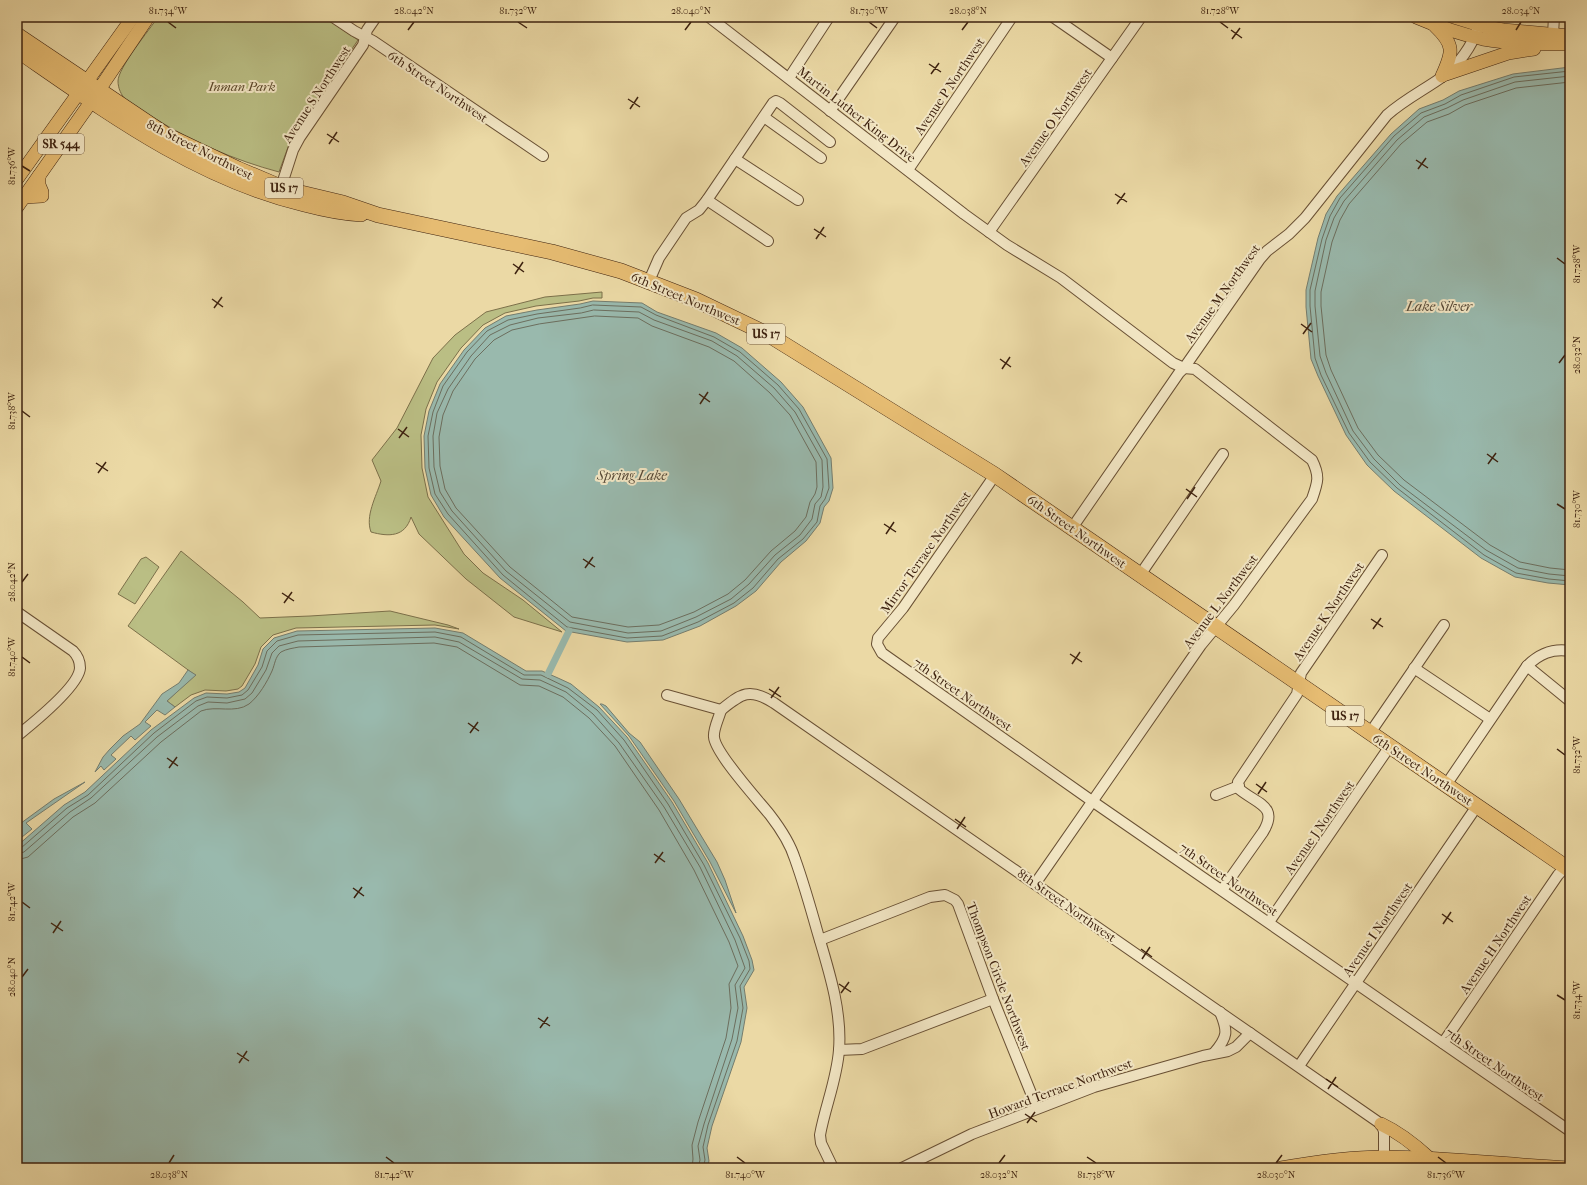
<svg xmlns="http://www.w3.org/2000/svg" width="1587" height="1185" font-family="'IM FELL French Canon',serif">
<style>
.green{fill:#babe84;stroke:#7c704a}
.water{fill:#99b9ad;stroke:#757d6e}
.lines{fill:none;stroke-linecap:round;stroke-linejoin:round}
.shore{stroke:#6c6e5e;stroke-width:1}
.canal{stroke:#99b9ad;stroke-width:7}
.minor-casing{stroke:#695034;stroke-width:12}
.major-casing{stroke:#3e220f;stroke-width:14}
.highway-casing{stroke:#3e220f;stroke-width:16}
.minor{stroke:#f2e6c4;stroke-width:10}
.major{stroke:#e6bc72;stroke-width:13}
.highway{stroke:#e6bc72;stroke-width:15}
.ticks{fill:none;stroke:#3e220f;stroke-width:1.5}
.labels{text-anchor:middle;stroke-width:4;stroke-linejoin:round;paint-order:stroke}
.shield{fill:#f2e6c4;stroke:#745d45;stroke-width:1}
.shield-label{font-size:12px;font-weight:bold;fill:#3e220f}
.park-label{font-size:13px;font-style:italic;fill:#5d492c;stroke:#f2e6c4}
.street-label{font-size:13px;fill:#3e220f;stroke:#f2e6c4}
.water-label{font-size:14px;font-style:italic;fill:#554836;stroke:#f2e6c4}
.neatline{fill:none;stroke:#3e220f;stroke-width:1.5}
.ticks-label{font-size:10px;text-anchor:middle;fill:#3e220f}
</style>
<rect width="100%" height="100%" fill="#ebd9a5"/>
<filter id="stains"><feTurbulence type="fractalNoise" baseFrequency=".005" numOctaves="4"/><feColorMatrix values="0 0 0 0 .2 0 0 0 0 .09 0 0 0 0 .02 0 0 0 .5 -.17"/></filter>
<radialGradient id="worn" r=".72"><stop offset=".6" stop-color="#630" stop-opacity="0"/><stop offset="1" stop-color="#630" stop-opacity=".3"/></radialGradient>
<g class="green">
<path d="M 158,17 L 324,17 L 358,40 L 291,139 L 279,172 C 234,160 193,142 154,118 C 145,112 133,107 126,100 C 121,95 118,88 118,81 C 118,68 150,29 158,17 Z"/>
<path d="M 602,292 L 602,298 L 593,298 L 579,301 L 536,306 L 505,313 L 483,325 L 461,348 L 437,382 L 426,409 L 421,435 L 422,468 L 428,497 L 464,554 L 483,573 L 523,600 L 562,632 L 514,617 L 466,579 L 419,534 L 411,517 C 405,537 389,537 371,532 C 365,516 376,497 381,481 L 372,460 L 397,428 L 433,358 L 455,335 L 486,312 L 545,297 Z"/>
<polygon points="181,551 243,602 260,618 310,616 390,611 448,625 459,629 435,625 296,628 273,635 261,647 255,664 242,686 238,689 226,691 205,690 191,695 175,707 167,701 195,675 128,626"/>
<polygon points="146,557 159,567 135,604 118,594 141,559"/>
</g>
<g class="water">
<polygon points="1570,67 1570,585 1548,583 1515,577 1481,558 1394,491 1367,465 1346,435 1318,376 1311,359 1306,307 1306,290 1318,238 1326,214 1337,196 1391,134 1419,109 1443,100 1459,91 1513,74"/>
<polygon points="593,301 642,303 657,312 716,333 742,348 781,382 803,407 831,458 833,488 829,501 824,507 820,523 806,541 781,562 756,591 736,606 700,626 663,640 627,642 566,631 500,578 444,517 431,495 425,468 424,436 429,411 440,384 464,350 485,328 506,316 537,310 580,304"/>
<polygon points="435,628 463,633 526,671 542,671 558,678 571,684 599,707 627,737 672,802 708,863 743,936 752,960 754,970 744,987 747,1008 741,1042 712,1126 707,1148 709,1161 707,1168 17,1168 17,846 64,805 85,792 151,730 194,698 206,693 227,694 239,692 245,688 258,665 263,649 274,638 297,631"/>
<polygon points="188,670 196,675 167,701 175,707 165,715 157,710 145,722 151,726 135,740 131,736 111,755 116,759 104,770 101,766 95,772 103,757 110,749 123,736 140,724 162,694 179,683"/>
<polygon points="600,704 602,704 606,706 629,733 640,742 679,799 717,862 725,880 736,913 710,862 674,801 629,736"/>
<polygon points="85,782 26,823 32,829 22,837 17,833 17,826 54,799"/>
</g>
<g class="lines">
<g class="shore">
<polyline points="1570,71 1514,77 1461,95 1445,104 1421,113 1394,136 1340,198 1330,216 1322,239 1310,290 1310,306 1315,358 1321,375 1349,433 1370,462 1397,488 1484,555 1516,573 1549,579 1570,581"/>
<polyline points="1570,76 1515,82 1463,100 1447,108 1424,117 1397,140 1344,201 1334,218 1326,240 1315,291 1315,306 1320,356 1326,373 1353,431 1374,459 1400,485 1486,550 1518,568 1549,574 1570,576"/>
<polyline points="1570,82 1516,88 1465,105 1449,114 1427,122 1401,144 1349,204 1340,220 1332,242 1321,292 1321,306 1326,355 1331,370 1358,428 1378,455 1404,480 1490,545 1520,562 1550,568 1570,570"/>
<polygon points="593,305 641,307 656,315 714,337 740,352 778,385 799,409 827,459 829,488 825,499 820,506 817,522 803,539 778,559 753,588 734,603 698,622 662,636 627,638 567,627 503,575 448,514 435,494 429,468 428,436 433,412 443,386 467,352 487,331 508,320 537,314 580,308"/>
<polygon points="594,310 639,312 654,320 712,341 737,356 774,388 795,412 822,460 823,487 821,497 815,504 812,519 800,535 775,555 749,584 731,599 696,617 661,631 628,633 570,622 506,571 452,511 440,492 434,467 433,436 437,413 448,389 471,356 490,335 510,325 538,318 581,313"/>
<polygon points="595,316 638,318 652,326 709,347 734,361 770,393 790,415 816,462 817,487 815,494 810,502 806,517 795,531 771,551 745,580 728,594 694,612 659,625 628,627 572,617 510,567 456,508 445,489 440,466 439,437 443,415 453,391 475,359 494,340 512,330 539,324"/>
<polyline points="17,849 21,848 67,808 88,795 154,733 196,701 207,697 227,698 242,695 248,690 262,667 267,651 277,641 298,635 435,632 461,637 524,675 541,675 568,688 597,710 624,740 668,804 704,865 740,938 749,961 750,969 740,986 743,1008 737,1041 708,1125 703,1147 705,1160 703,1168"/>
<polyline points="17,854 24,852 70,812 91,798 157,737 198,706 208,702 227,703 245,699 252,693 266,670 272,653 279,646 298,641 435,637 459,642 522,679 540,680 566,692 593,714 619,743 664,807 700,867 735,940 745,968 735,985 738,1008 732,1039 704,1124 698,1146 700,1160 698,1168"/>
<path d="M 17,860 L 28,857 L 73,817 L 95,803 L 161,742 L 201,711 C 216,705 235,714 249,704 C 259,696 267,682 272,671 C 275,664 275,657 281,652 C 286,649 294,648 299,647 L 434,643 L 457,647 L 520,685 L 539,686 L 563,697 L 589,718 L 615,746 L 659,810 L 694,870 L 729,942 L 738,966 L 729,984 L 731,1008 L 726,1038 L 698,1122 L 692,1145 L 693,1159 L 692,1168"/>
</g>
<polyline class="canal" points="548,674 569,631"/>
<g class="minor-casing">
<g id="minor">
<polyline points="333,17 354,31 373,41 543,156"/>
<path d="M 709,17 L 964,214 L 1007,245 L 1061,278 L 1173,363 L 1184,368 L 1195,369 L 1312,460 C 1320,476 1318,482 1312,499 L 1234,605 L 1201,645 L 1035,884"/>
<polyline points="1053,17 1112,58"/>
<polyline points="1553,34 1554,17"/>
<polyline points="789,78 829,17"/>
<polyline points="830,111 895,17"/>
<polyline points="764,117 821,158"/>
<polyline points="735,159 798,200"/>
<polyline points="908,170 1012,17"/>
<polyline points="281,187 293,150 300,137 363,45 367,30 376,17"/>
<polyline points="707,200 768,241"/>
<polyline points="989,232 1141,17"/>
<polyline points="649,281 659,258 686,218 699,210 707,200 773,103 776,101 780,103 830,142"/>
<polyline points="995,475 903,608 878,638 877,644 882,653 1092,801 1570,1131"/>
<path d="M 1072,528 L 1179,373 L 1184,368 L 1260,259 L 1267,251 L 1289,234 L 1305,218 L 1387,115 C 1405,99 1426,89 1445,75 C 1458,65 1472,46 1477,30"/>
<polyline points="1140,575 1223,454"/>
<path d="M 17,612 L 73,651 C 77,655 80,661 80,668 C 79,686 32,724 17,736"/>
<polyline points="1527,666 1570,701"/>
<polyline points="1414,668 1490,719"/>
<polyline points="667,695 721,710"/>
<path d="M 721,710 C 741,694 749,687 774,703 L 1381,1124 L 1384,1131 L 1384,1157"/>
<path d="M 721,710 C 719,718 713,729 714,737 C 715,753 758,800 770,815 C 780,828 790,843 795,859 C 804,884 811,909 818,934 C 829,971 842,1011 839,1050 C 837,1079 825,1107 820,1135 L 821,1143 L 833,1168"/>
<polyline points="1370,733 1444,625"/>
<path d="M 1446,785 L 1527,666 C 1539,654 1552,648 1570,651"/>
<polyline points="1216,795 1239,786"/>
<path d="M 1222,890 L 1263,832 C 1279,806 1257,804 1239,789 L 1238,782 L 1297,694 L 1301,673 L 1382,555"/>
<polyline points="1269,922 1390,746"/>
<polyline points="820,940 930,897 945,895 955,900 958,904 993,999 1037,1108"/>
<polyline points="1443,1043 1558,875 1569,863"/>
<polyline points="839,1050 862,1049 993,999"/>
<path d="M 1214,1053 C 1228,1037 1228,1031 1220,1012"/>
<polyline points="1299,1066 1477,806"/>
<polyline points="902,1168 972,1134 1094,1087 1203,1056 1228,1051 1236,1047 1250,1033"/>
</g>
</g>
<g class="major-casing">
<g id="major">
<path d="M 1416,17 C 1437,26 1460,34 1483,39 C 1511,44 1542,44 1570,44"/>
<polyline points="1454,17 1486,27 1503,30 1570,36"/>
<path d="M 1435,26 C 1455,45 1453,52 1442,76"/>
<polyline points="1446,74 1508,53 1534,49"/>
<polyline points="17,179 133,17"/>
<polyline points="24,197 42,196 42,192 39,185 39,176"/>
<polyline points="17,207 86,109 148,17"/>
<path d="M 1381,1124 C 1398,1132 1415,1145 1429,1158"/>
<path d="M 1281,1168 C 1315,1162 1350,1157 1384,1157 C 1447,1157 1508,1165 1570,1168"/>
</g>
</g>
<g class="highway-casing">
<g id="highway">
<polyline points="17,35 166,135 238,169 276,185 301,193 343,203 378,215 552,252 621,271 696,300 769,335 995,475 1570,870"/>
<path d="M 17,50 C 107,112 196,178 304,204 C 323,209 341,213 361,214"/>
</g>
</g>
<use href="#minor" class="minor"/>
<use href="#major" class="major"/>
<use href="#highway" class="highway"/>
</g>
<path class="ticks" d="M 168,22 L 176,28M 518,22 L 527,28M 869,22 L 877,28M 1220,22 L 1228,28M 408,30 L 414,22M 685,30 L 691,22M 962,30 L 968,22M 1231,30 L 1242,38M 1516,30 L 1521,22M 1232,39 L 1240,28M 929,64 L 941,72M 931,74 L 939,63M 628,99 L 640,107M 630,109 L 638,97M 327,134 L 339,142M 329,144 L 337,132M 1416,160 L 1428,168M 22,166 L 30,171M 1418,169 L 1426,158M 1115,194 L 1127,202M 1117,204 L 1125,193M 814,229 L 826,237M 816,239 L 824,227M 1557,258 L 1565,264M 513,264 L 524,272M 515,274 L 523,262M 212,299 L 223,307M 214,308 L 222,297M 1301,324 L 1312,332M 1303,334 L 1311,323M 1000,359 L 1011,367M 1559,363 L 1565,355M 1002,369 L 1010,357M 699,394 L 710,402M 700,404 L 708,392M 22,411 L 30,417M 398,429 L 409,437M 399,438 L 407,427M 1487,454 L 1498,462M 96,463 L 108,471M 1488,464 L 1496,453M 98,473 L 106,462M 1186,489 L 1197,497M 1187,499 L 1195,487M 1557,504 L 1565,509M 884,524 L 896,532M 886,534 L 894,522M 583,559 L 595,567M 585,568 L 593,557M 22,582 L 28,574M 282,593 L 294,601M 284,603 L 292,592M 1371,619 L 1383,627M 1373,629 L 1381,618M 1070,654 L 1082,662M 22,657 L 30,663M 1072,664 L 1080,652M 769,689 L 781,697M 771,698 L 779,687M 468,723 L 479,731M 470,733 L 478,722M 1557,749 L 1565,755M 167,758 L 178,766M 169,768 L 177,757M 1256,784 L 1267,792M 1258,794 L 1266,782M 955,819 L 966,827M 957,829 L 965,817M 654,854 L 665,862M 655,863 L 663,852M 353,888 L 364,896M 354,898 L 362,887M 22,902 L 30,908M 1442,914 L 1453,922M 51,923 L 63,931M 1443,924 L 1451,912M 53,933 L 61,921M 1141,949 L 1152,957M 1142,959 L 1150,947M 22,977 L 28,969M 839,984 L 851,992M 841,993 L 849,982M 1557,995 L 1565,1000M 538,1018 L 550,1026M 540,1028 L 548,1017M 237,1053 L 249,1061M 239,1063 L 247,1051M 1326,1079 L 1338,1087M 1328,1089 L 1336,1077M 1025,1114 L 1037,1122M 1027,1123 L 1035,1112M 386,1157 L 394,1163M 737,1157 L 745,1163M 1087,1157 L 1096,1163M 1438,1157 L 1446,1163M 169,1163 L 174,1155M 999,1163 L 1005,1155M 1276,1163 L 1282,1155"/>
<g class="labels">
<g class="shield">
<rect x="38" y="134" width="46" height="20" rx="3"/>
<rect x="265" y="178" width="38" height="20" rx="3"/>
<rect x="747" y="324" width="38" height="20" rx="3"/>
<rect x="1326" y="706" width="38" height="20" rx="3"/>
</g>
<g class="shield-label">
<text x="61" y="148">SR 544</text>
<text x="284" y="192">US 17</text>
<text x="766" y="338">US 17</text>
<text x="1345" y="720">US 17</text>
</g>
<g class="park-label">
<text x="242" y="91">Inman Park</text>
</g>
<g class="street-label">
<text transform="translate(438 86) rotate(34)" y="5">6th Street Northwest</text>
<text transform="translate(949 86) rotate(-56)" y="5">Avenue P Northwest</text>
<text transform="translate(316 94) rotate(-57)" y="5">Avenue S Northwest</text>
<text transform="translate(857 114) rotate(38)" y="5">Martin Luther King Drive</text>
<text transform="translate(1055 117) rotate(-55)" y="5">Avenue O Northwest</text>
<text transform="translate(200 149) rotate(27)" y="5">8th Street Northwest</text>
<text transform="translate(1222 293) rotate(-54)" y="5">Avenue M Northwest</text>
<text transform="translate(686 298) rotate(23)" y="5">6th Street Northwest</text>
<text transform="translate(1077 531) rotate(35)" y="5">6th Street Northwest</text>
<text transform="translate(925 552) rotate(-55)" y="5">Mirror Terrace Northwest</text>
<text transform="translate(1220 601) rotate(-53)" y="5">Avenue L Northwest</text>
<text transform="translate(1328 611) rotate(-56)" y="5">Avenue K Northwest</text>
<text transform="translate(963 694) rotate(35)" y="5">7th Street Northwest</text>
<text transform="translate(1423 769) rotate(34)" y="5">6th Street Northwest</text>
<text transform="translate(1319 827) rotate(-55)" y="5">Avenue J Northwest</text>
<text transform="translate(1229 879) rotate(35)" y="5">7th Street Northwest</text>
<text transform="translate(1067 905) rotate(35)" y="5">8th Street Northwest</text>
<text transform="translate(1377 929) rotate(-55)" y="5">Avenue I Northwest</text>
<text transform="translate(1495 944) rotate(-56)" y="5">Avenue H Northwest</text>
<text transform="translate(999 976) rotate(69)" y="5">Thompson Circle Northwest</text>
<text transform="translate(1495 1064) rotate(35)" y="5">7th Street Northwest</text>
<text transform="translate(1060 1088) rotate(-20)" y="5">Howard Terrace Northwest</text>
</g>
<g class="water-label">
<text x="1439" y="311">Lake Silver</text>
<text x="632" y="480">Spring Lake</text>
</g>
</g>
<rect width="1587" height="1185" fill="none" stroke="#ebd9a5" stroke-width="44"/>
<rect x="22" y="22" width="1543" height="1141" class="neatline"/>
<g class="ticks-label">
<text x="168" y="14">81.734°W</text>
<text x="414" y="14">28.042°N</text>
<text x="518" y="14">81.732°W</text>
<text x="691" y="14">28.040°N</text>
<text x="869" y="14">81.730°W</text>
<text x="968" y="14">28.038°N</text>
<text x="1220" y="14">81.728°W</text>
<text x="1521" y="14">28.034°N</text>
<text transform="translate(11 166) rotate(-90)" y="4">81.736°W</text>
<text transform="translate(1576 264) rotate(-90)" y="4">81.728°W</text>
<text transform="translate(1576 355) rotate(-90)" y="4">28.032°N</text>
<text transform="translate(11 411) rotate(-90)" y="4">81.738°W</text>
<text transform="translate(1576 509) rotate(-90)" y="4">81.730°W</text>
<text transform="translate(11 582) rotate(-90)" y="4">28.042°N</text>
<text transform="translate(11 657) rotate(-90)" y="4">81.740°W</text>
<text transform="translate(1576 755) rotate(-90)" y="4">81.732°W</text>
<text transform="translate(11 902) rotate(-90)" y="4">81.742°W</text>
<text transform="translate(11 977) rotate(-90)" y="4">28.040°N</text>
<text transform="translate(1576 1000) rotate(-90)" y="4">81.734°W</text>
<text x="169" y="1178">28.038°N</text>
<text x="394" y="1178">81.742°W</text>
<text x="745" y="1178">81.740°W</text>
<text x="999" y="1178">28.032°N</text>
<text x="1096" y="1178">81.738°W</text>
<text x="1276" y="1178">28.030°N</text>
<text x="1446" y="1178">81.736°W</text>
</g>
<rect width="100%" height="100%" filter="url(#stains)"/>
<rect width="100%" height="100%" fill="url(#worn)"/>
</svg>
